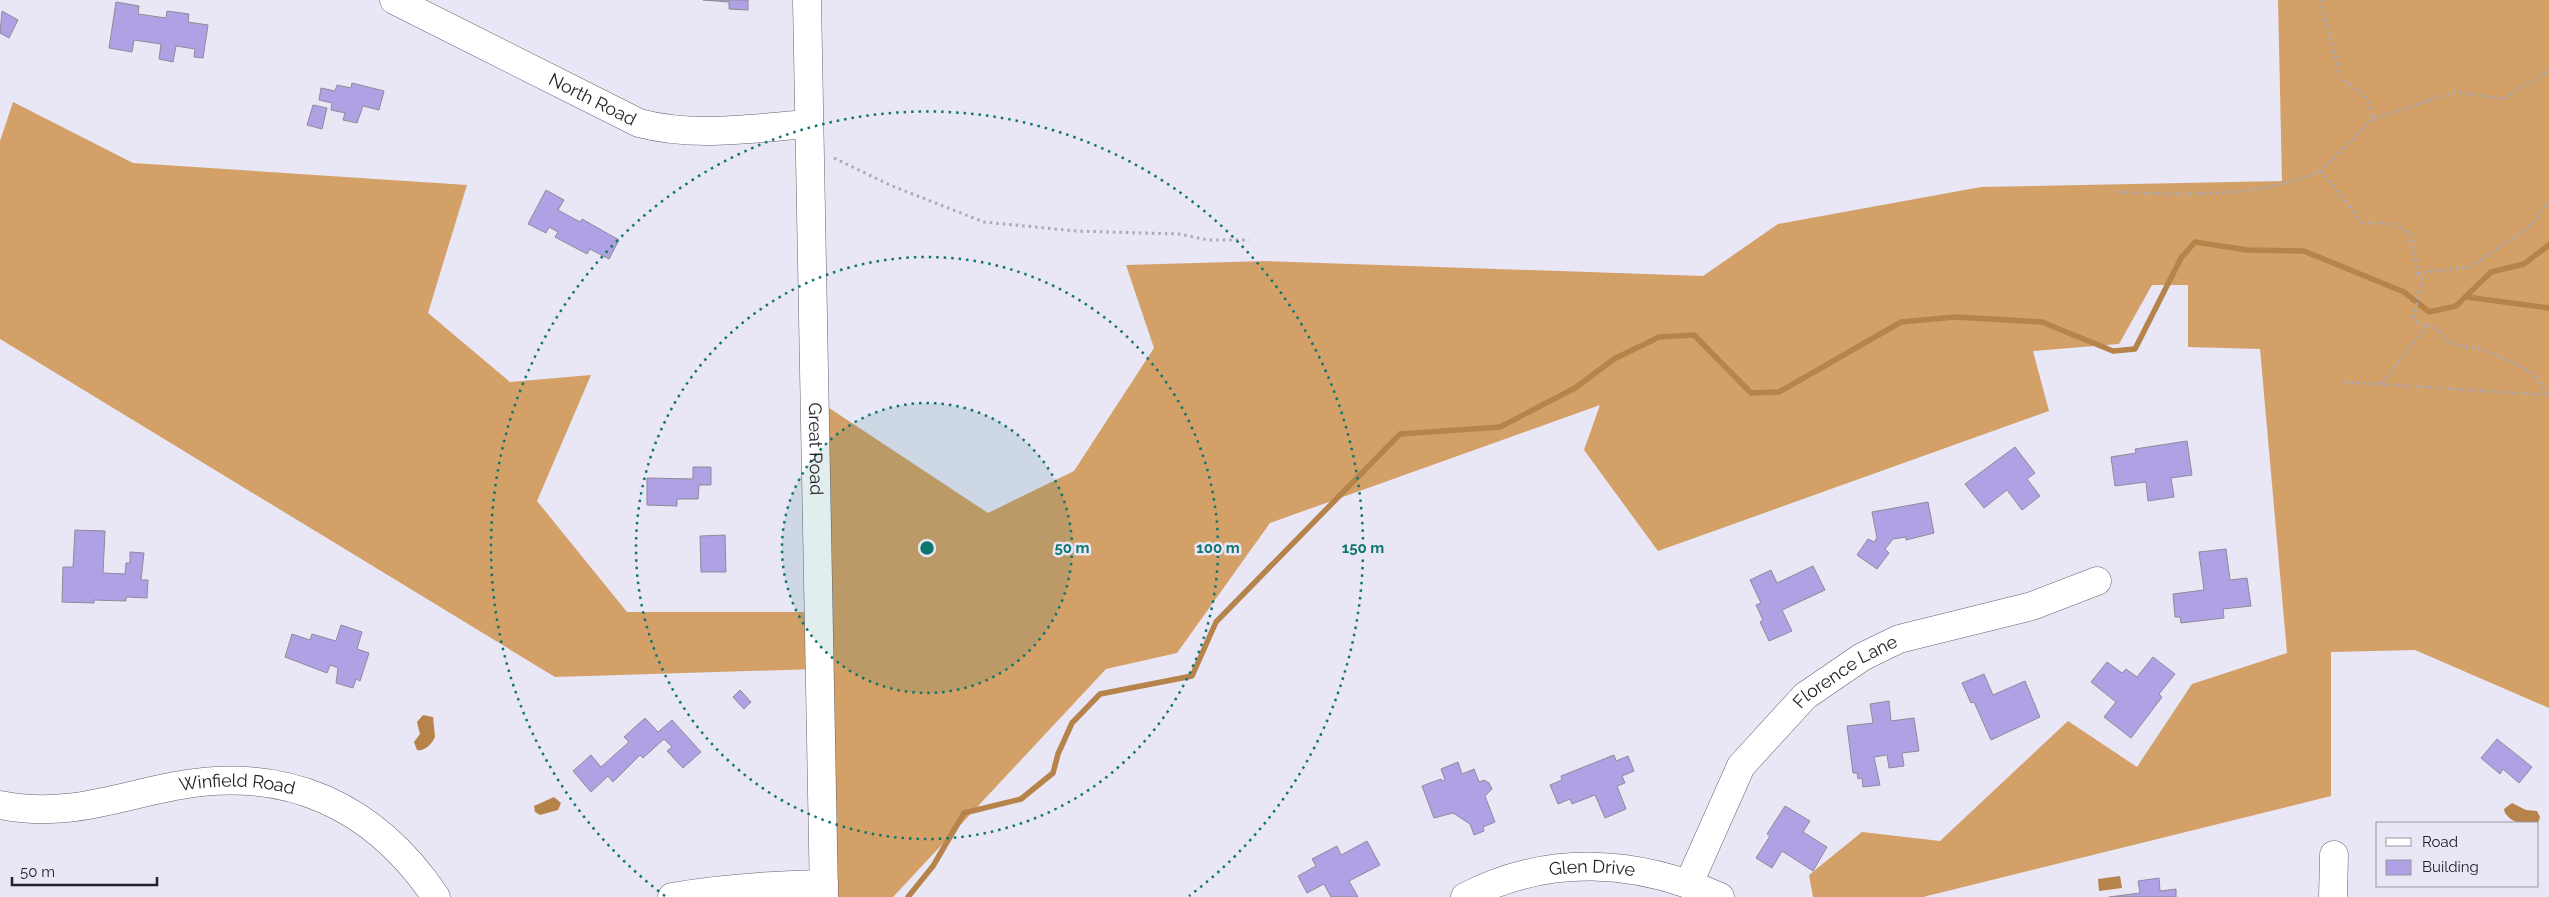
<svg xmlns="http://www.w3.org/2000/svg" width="2549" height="897" font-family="Raleway,sans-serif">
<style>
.forest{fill:#d3a067}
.water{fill:#b6834b}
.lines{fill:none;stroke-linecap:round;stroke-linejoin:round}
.stream{stroke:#b6834b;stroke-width:5.5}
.building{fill:#b0a1e4;stroke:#8e8b99}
.minor-casing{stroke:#656270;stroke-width:29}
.path{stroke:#acaab7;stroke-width:3;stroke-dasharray:2.5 4;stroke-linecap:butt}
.minor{stroke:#fff;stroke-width:28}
.ring{fill:none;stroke:#0f766e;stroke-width:2.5;stroke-dasharray:2.5 5}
.labels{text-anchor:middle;stroke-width:5;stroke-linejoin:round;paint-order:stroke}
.street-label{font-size:18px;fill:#232228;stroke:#e9e6f6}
.centre{fill:#0f766e;stroke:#e9e6f6;stroke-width:2.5}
.ring-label{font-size:15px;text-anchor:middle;font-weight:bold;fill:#0f766e;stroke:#e9e6f6;stroke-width:5;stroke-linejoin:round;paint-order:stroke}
</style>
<rect width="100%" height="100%" fill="#e9e6f6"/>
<polygon class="forest" points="2278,0 2549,0 2549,708 2415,650 2331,652 2331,796 1923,897 1813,897 1809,875 1862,832 1940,841 2068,721 2137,767 2192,684 2287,653 2260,349 2188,347 2188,285 2152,285 2119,344 2033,351 2049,411 1658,551 1584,450 1600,405 1270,523 1177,653 1106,669 893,897 838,897 816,669 555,677 0,339 0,141 13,102 133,163 467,185 428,313 510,382 591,375 537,501 627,612 815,612 811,396 988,513 1074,471 1154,348 1126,265 1266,261 1703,276 1778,224 1981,187 2282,181"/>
<g class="water">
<path d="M 423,715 L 433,717 L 435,737 C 432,744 424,752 417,750 L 414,742 L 420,734 L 417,722 Z"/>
<polygon points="554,797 561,803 558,810 540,815 535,812 534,806"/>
<path d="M 2512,803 L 2526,810 L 2537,811 L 2540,817 L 2538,823 C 2523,823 2514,825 2505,813 L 2504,809 Z"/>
<polygon points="2120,876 2122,888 2099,891 2098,879"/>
</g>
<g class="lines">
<g class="stream">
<polyline points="2466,297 2549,308"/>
<polyline points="908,897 933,866 964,813 1021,799 1053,773 1058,754 1072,723 1100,694 1192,676 1216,622 1400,434 1500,427 1575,388 1614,359 1659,337 1694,335 1751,393 1779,392 1901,322 1955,317 2042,322 2113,351 2135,349 2181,258 2195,242 2247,250 2304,251 2404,292 2429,312 2456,306 2491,272 2524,264 2549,245"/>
</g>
</g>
<g class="building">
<polygon points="703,0 748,0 748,10 729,9 729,2"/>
<polygon points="116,2 139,6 138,14 166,18 167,11 189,14 188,22 208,25 203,58 194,57 195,49 176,46 173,62 159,59 161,44 134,40 132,52 109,48"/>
<polygon points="2,11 18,20 9,38 0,33"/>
<polygon points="352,83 384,91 379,110 363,106 357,123 343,120 345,113 331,110 332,103 319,100 321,88 335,91 337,85 351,88"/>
<polygon points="313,105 327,108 322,129 307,125"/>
<polygon points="546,190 564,200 558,210 580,222 582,219 619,240 609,259 590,249 587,254 555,237 558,232 549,227 546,233 528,224"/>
<polygon points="2187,441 2192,475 2171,478 2174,497 2148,501 2146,482 2115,486 2111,457 2136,453 2135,449"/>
<polygon points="2015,447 2035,473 2027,479 2040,496 2022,510 2007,490 1984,508 1965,484"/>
<polygon points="693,467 711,467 711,485 699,485 698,499 677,499 677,506 647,505 647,478 693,479"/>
<polygon points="1928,502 1934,533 1906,540 1906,537 1893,539 1885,549 1889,553 1877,569 1857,555 1868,539 1874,542 1877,538 1872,512"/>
<polygon points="75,530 105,531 103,573 125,574 126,563 130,563 130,552 144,553 141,580 148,580 147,598 126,597 126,601 94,600 94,603 62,602 63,567 73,567"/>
<polygon points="725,535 726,572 701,572 700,536"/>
<polygon points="2226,549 2230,580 2247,578 2251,606 2223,609 2224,618 2181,623 2180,617 2175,617 2173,594 2204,590 2199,552"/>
<polygon points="1813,566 1825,590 1782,610 1792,631 1769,641 1760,622 1763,620 1756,605 1761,603 1750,580 1771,570 1777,583"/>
<polygon points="341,625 362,632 357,649 369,653 360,681 356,679 353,688 336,683 338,668 330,665 327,673 285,657 292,634 310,640 312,634 336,641"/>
<polygon points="2153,657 2175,674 2159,694 2162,697 2131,738 2104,717 2116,702 2091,682 2107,662 2122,673 2126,669 2137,677"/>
<polygon points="1984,674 1993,695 2025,681 2040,717 1991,740 1974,702 1971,703 1962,683"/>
<polygon points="740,690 751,702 744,709 733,697"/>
<polygon points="1889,701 1891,721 1914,718 1919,751 1902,753 1904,766 1889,768 1887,755 1874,757 1880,785 1863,787 1862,778 1858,779 1857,773 1853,773 1847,726 1873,723 1870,704"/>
<polygon points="645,718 658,732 672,720 701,752 683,768 667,751 672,747 664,739 643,758 640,755 613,782 608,776 591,792 573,771 591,755 601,767 629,742 624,737"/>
<polygon points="2497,739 2532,767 2519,783 2503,769 2500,774 2481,758"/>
<polygon points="1614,755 1616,761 1628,756 1634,771 1622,776 1625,783 1617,786 1626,809 1605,818 1595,795 1572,804 1570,799 1558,804 1550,785 1562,780 1561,776"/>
<polygon points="1458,762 1462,774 1474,769 1479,782 1484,780 1489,783 1492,789 1485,796 1495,822 1483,827 1484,831 1474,835 1470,824 1453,813 1434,818 1422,786 1441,779 1442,781 1445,780 1441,769"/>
<polygon points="1785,806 1810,821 1803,832 1827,847 1813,871 1782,851 1772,868 1756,858 1770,836 1767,834"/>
<polygon points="1367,841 1380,865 1349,881 1358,897 1331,897 1324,884 1307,893 1298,876 1316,866 1312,859 1337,846 1341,855"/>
<polygon points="2159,878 2160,891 2176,889 2176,897 2109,897 2140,893 2138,881"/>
</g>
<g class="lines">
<g class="minor-casing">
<g id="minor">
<path id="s1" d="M 394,0 L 639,123 C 695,138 753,128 809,124"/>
<path id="s2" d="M 807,0 L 824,897"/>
<path id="s3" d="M 0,805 C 66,818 112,798 175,786 C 286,765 374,805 436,897"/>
<path id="s4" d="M 1689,883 L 1741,766 L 1805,696 L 1862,657 L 1899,639 L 2032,606 L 2097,581"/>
<path d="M 672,897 C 723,888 772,885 824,884"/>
<path id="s5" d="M 1465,897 C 1548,854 1637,859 1720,897"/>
<polyline points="2333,897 2334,855"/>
</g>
</g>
<g class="path">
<polyline points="2320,0 2341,78 2367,98 2373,119 2321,171 2362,222 2394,224 2410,234 2418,273 2469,267 2527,229 2549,201"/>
<polyline points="2373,119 2455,92 2504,99 2549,70"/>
<polyline points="834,158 892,186 984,222 1076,231 1179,234 1208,240 1249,240"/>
<path d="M 2118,192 C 2186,195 2257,198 2321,171"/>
<polyline points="2418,274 2423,277 2413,320 2438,329 2448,342 2463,347 2478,348 2512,362 2534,374 2547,395"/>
<polyline points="2344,382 2548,395"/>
<polyline points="2382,384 2427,325"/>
</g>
<use href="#minor" class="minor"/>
</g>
<circle cx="927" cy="548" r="145" fill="#0f766e" fill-opacity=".12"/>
<g class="ring">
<circle cx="927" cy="548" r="145"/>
<circle cx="927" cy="548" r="291"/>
<path d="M665 896A436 436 0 1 1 1189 896"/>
</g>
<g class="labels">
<g class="street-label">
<text dy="6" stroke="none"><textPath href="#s1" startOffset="222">North Road</textPath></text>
<text dy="6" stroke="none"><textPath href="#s2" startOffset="449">Great Road</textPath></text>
<text dy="6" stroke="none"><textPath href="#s4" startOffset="270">Florence Lane</textPath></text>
<text dy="6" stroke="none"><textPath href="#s3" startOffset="240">Winfield Road</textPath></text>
<text dy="6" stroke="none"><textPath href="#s5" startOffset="132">Glen Drive</textPath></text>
</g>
</g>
<circle cx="927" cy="548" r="8" class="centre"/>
<g class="ring-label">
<text x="1072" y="553">50 m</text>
<text x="1218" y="553">100 m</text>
<text x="1363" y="553">150 m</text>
</g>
<rect x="2376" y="822" width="162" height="65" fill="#e9e6f6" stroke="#9a98a4"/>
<rect x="2386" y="838" width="25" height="8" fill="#ffffff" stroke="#9a98a4"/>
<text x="2422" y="847" font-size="15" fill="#232228">Road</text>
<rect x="2386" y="860" width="25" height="15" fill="#b0a1e4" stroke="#9a98a4"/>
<text x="2422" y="872" font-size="15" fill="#232228">Building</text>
<path d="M12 877v8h145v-8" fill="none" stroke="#232228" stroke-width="2.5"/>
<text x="20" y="877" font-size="15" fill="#232228" stroke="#e9e6f6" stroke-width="4" paint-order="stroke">50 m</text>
</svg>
